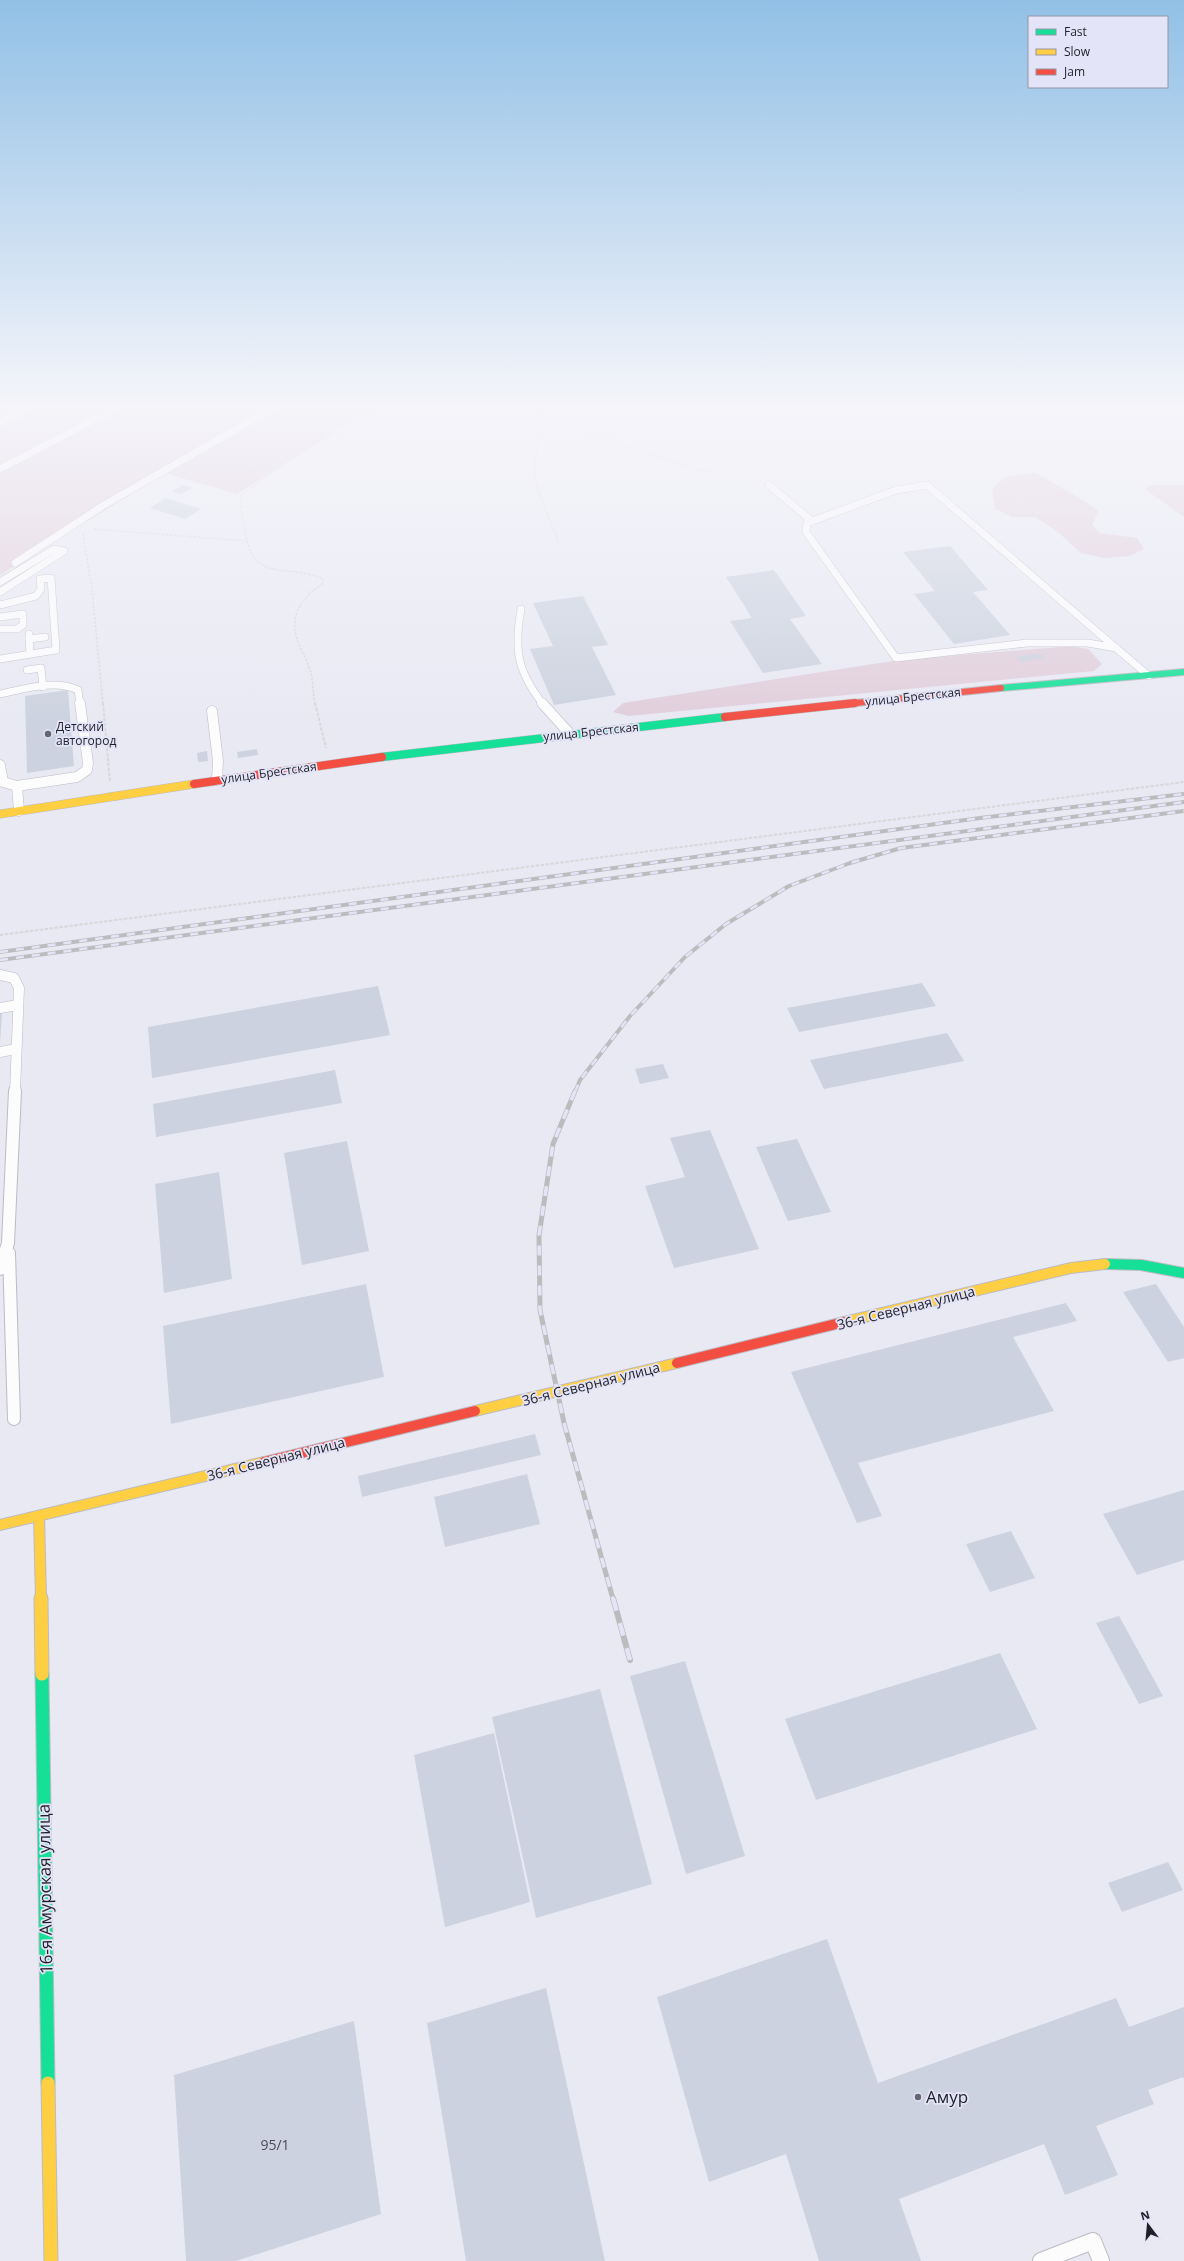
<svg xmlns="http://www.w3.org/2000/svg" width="1184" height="2261" font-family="'Open Sans',sans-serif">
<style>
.green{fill:#e1cfdb}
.building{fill:#ccd2df}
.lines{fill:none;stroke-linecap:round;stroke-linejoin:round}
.lane-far3-casing{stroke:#bbbbc4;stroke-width:8}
.lane-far2-casing{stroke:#bbbbc4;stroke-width:11}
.lane-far1-casing{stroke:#bbbbc4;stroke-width:14}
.lane-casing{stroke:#bbbbc4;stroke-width:18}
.fast-far3-casing{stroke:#bbbbc4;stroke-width:8}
.fast-far2-casing{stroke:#bbbbc4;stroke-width:9}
.fast-far1-casing{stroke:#bbbbc4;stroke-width:12}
.fast-casing{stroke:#bbbbc4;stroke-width:15}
.slow-far2-casing{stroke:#bbbbc4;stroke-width:9}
.slow-far1-casing{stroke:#bbbbc4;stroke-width:12}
.slow-casing{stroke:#bbbbc4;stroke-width:15}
.jam-far2-casing{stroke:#bbbbc4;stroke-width:8}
.jam-far1-casing{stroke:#bbbbc4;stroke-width:9}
.jam-casing{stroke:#bbbbc4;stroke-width:12}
.path-far1{stroke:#d8d8db;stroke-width:1.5;stroke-dasharray:2.5 1.5;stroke-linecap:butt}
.path{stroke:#d8d8db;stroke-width:2;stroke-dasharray:3.5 1.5;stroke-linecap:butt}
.lane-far3{stroke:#fcfcfd;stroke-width:7}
.lane-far2{stroke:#fcfcfd;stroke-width:10}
.lane-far1{stroke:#fcfcfd;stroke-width:12}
.lane{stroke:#fcfcfd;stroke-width:16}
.fast-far3{stroke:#16e098;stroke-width:6}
.fast-far2{stroke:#16e098;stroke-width:8}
.fast-far1{stroke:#16e098;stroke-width:10}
.fast{stroke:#16e098;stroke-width:13}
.slow-far2{stroke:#ffcf43;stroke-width:8}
.slow-far1{stroke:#ffcf43;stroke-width:10}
.slow{stroke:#ffcf43;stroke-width:13}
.jam-far2{stroke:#f24e42;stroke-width:6}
.jam-far1{stroke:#f24e42;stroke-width:8}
.jam{stroke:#f24e42;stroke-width:10}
.rail-far2-casing{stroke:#bcbcbf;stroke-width:4}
.rail-far1-casing{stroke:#bcbcbf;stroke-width:5}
.rail-casing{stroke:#bcbcbf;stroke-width:6}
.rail-far2{stroke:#e4e4f9;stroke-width:2.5;stroke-dasharray:8;stroke-linecap:butt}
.rail-far1{stroke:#e4e4f9;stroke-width:3.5;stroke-dasharray:10;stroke-linecap:butt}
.rail{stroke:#e4e4f9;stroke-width:4.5;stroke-dasharray:13;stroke-linecap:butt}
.poi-dot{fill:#66666f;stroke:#e4e4f9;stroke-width:1.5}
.labels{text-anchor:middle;stroke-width:3.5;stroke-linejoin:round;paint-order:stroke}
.far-street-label{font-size:12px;fill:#1f1f27;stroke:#e4e4f9}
.far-poi-label{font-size:12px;fill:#1f1f27;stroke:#e4e4f9;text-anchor:start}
.street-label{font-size:14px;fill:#1f1f27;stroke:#e4e4f9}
.near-number-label{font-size:14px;fill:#4a4c55}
.near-street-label{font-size:17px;fill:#1f1f27;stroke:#e4e4f9}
.near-poi-label{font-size:17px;fill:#1f1f27;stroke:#e4e4f9;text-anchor:start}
</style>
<rect width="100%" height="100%" fill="#e9e9f4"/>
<g class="green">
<polygon points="0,407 374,407 237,494 165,473 0,575"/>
<polygon points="1036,473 1086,502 1098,511 1092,525 1100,533 1137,538 1144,549 1130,556 1104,558 1081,553 1058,532 1035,517 1012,517 995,509 992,489 1005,477"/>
<polygon points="1152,485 1184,485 1184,517 1145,489"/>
<polygon points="1072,646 1088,649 1102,664 1094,671 629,716 613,712 623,703 899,660"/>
</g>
<g class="building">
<polygon points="182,485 192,488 181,494 172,492"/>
<polygon points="166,498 201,509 185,519 150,508"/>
<polygon points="950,546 988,590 973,592 1010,635 954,644 914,594 935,591 903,552"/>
<polygon points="774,570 806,616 790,619 822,664 763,673 730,621 752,618 726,577"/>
<polygon points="583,596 608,645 592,647 616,695 554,705 530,649 553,646 533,603"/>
<polygon points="1040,653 1045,658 1021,662 1016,657"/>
<polygon points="68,690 74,766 27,773 25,696"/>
<polygon points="257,749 258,755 238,758 237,752"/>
<polygon points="207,751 208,761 198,762 197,753"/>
<polygon points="922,983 936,1006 799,1032 787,1008"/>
<polygon points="378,986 390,1035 152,1078 148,1027"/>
<polygon points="0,1013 2,1013 0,1044"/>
<polygon points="947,1033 964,1061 824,1089 810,1060"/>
<polygon points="663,1064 669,1078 640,1084 635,1069"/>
<polygon points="335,1070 342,1103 156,1137 153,1104"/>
<polygon points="710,1130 759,1249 674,1268 645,1186 685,1177 670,1138"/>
<polygon points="797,1139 831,1212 788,1221 756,1147"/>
<polygon points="347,1141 369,1251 302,1265 284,1153"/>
<polygon points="219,1172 232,1279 164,1293 155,1184"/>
<polygon points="366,1284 384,1377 171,1424 163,1326"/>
<polygon points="1156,1284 1184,1327 1184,1358 1168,1362 1123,1292"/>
<polygon points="1066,1303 1077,1321 1013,1337 1054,1411 858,1463 882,1516 857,1523 791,1372"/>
<polygon points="535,1434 541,1455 362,1497 358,1476"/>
<polygon points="527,1474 540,1524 445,1547 434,1497"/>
<polygon points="1184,1490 1184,1560 1137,1575 1103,1514"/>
<polygon points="1011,1531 1035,1578 990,1592 966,1544"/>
<polygon points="1119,1616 1163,1696 1139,1704 1096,1623"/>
<polygon points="1000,1653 1037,1729 816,1800 785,1719"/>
<polygon points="685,1661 745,1856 686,1874 630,1676"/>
<polygon points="600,1689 652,1884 536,1918 492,1717"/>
<polygon points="494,1733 530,1902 445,1927 414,1755"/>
<polygon points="1168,1862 1183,1890 1122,1912 1108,1883"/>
<polygon points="827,1939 878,2083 1116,1998 1129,2027 1184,2007 1184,2080 1183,2077 1148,2090 1154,2104 1096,2126 1118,2175 1065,2195 1044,2144 899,2199 921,2261 819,2261 786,2154 709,2182 657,1997"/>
<polygon points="546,1988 605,2261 466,2261 427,2023"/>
<polygon points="354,2021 381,2214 236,2261 186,2261 174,2075"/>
</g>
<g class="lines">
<g class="lane-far3-casing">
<g id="lane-far3">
<polyline points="0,422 31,407"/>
<polyline points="0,469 119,407"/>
<polyline points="769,485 812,521"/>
<polygon points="927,485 1116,648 1088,643 1027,643 896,658 806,532 807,523 896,490"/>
<polyline points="15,563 104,505 275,407"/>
<polyline points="0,582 54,549 64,551 0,592"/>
<polyline points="0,605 36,596 41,589 40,579 51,578 56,650 0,659"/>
<path d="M 521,609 C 514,650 517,671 543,704"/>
<polyline points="0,617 23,614 23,625 17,629 0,629"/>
<polyline points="29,634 30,654"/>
<polyline points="29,639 45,637"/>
<polyline points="1116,648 1149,676"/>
<polyline points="27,670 41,668 43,687"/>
<path d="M 0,694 C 25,689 54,679 78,690 L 80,704"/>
</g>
</g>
<g class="lane-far2-casing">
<g id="lane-far2">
<polyline points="542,703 570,734"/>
<polyline points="212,711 218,761 217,780"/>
<polyline points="0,765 3,782 17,786 77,777 87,770 88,763 80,703"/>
<polyline points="17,786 19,811"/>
<polyline points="0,975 14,978 19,988 15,1092"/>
<polyline points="0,1008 18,1005"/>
<polyline points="0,1052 16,1049"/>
</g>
</g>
<g class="lane-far1-casing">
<g id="lane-far1">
<polyline points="9,1253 14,1419"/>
<polyline points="0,1269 8,1243 15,1091"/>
</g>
</g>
<g class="lane-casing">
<polyline id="lane" points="1041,2261 1093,2241 1101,2261"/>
</g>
<g class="fast-far3-casing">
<polyline id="fast-far3" points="1001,688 1184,672"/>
</g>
<g class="fast-far2-casing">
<polyline id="fast-far2" points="382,757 725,717"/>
</g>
<g class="fast-far1-casing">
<polyline id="fast-far1" points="1105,1264 1141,1265 1184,1273"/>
</g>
<g class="fast-casing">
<polyline id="fast" points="42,1674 48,2083"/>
</g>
<g class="slow-far2-casing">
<polyline id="slow-far2" points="0,814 194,784"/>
</g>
<g class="slow-far1-casing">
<g id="slow-far1">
<polyline points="844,1322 1071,1268 1105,1264"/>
<polyline points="475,1411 677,1363"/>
<polyline points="39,1516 41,1599"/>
<polyline points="0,1525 264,1462"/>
</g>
</g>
<g class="slow-casing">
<g id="slow">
<polyline points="41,1598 42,1674"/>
<polyline points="48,2083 51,2261"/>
</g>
</g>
<g class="jam-far2-casing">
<polyline id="jam-far2" points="846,704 1001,688"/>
</g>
<g class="jam-far1-casing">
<g id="jam-far1">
<polyline points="725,717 855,703"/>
<polyline points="194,784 382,757"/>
</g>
</g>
<g class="jam-casing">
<g id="jam">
<polyline points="677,1363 844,1322"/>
<polyline points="264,1462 475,1411"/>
</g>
</g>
<g class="path-far1">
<polyline points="532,407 620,444 711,473"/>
<path d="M 538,407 C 544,430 533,453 535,477 C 537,492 553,527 559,543"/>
<polyline points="1156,407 1184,429"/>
<polyline points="94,529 247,541"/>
<polyline points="83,534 92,590 103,704"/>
<path d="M 315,704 C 313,694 313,683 311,673 C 308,661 300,650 297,639 C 289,614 303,597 322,584 L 323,579 C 290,563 256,584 246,537 C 243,522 240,509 242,494 L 302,451 L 344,430 L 381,407"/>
</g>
<g class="path">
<polyline points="103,703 110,782"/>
<polyline points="315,703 326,748"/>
<polyline points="0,935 1184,782"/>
</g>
<use href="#lane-far3" class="lane-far3"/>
<use href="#lane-far2" class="lane-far2"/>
<use href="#lane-far1" class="lane-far1"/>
<use href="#lane" class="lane"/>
<use href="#fast-far3" class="fast-far3"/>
<use href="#fast-far2" class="fast-far2"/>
<use href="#fast-far1" class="fast-far1"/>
<use href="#fast" class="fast"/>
<use href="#slow-far2" class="slow-far2"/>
<use href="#slow-far1" class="slow-far1"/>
<use href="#slow" class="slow"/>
<use href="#jam-far2" class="jam-far2"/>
<use href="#jam-far1" class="jam-far1"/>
<use href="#jam" class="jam"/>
<g class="rail-far2-casing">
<g id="rail-far2">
<polyline points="0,952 980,818 1184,794"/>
<polyline points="0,960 1184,802"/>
<polyline points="575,1092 580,1080 630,1016 685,957 726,924 789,886 850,863 901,848 1184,811"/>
</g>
</g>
<g class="rail-far1-casing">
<polyline id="rail-far1" points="575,1091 553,1144 539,1235 540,1310 564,1423 613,1599"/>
</g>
<g class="rail-casing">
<polyline id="rail" points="613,1598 630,1660"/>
</g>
<use href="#rail-far2" class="rail-far2"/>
<use href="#rail-far1" class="rail-far1"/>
<use href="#rail" class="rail"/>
</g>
<linearGradient id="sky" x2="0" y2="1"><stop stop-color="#91c0e6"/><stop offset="0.56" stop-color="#f5f5fa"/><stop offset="1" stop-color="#f5f5fa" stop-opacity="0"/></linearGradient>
<rect width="1184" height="724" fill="url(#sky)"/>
<g class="poi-dot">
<circle cx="48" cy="734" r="4"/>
<circle cx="918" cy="2097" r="4"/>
</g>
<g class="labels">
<g class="far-street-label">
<text transform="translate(913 697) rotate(-6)" y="4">улица Брестская</text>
<text transform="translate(591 732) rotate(-6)" y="4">улица Брестская</text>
<text transform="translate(269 773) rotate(-8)" y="4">улица Брестская</text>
</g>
<g class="far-poi-label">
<text x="56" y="731">Детский<tspan x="56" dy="14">автогород</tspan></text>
</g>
<g class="street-label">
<text transform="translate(906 1308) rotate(-14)" y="5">36-я Северная улица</text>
<text transform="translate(591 1384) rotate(-14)" y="5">36-я Северная улица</text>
<text transform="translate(276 1459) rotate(-14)" y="5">36-я Северная улица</text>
</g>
<g class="near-number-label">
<text x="275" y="2150">95/1</text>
</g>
<g class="near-street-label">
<text transform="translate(45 1889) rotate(-91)" y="6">16-я Амурская улица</text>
</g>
<g class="near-poi-label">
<text x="926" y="2103">Амур</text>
</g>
</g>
<rect x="1028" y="16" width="140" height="72" fill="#e4e4f9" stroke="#9595a5"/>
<rect x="1036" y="29" width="20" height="6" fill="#16e098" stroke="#9595a5"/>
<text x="1064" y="36" font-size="12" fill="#1f1f27">Fast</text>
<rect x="1036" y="49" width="20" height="6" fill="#ffcf43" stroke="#9595a5"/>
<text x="1064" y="56" font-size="12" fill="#1f1f27">Slow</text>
<rect x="1036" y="69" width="20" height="6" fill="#f24e42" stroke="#9595a5"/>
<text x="1064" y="76" font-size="12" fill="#1f1f27">Jam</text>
<g transform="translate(1148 2225) rotate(344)" stroke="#e4e4f9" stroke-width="3" paint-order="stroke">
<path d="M0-3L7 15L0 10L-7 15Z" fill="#1f1f27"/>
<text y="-6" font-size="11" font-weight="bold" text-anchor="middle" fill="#1f1f27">N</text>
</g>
</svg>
